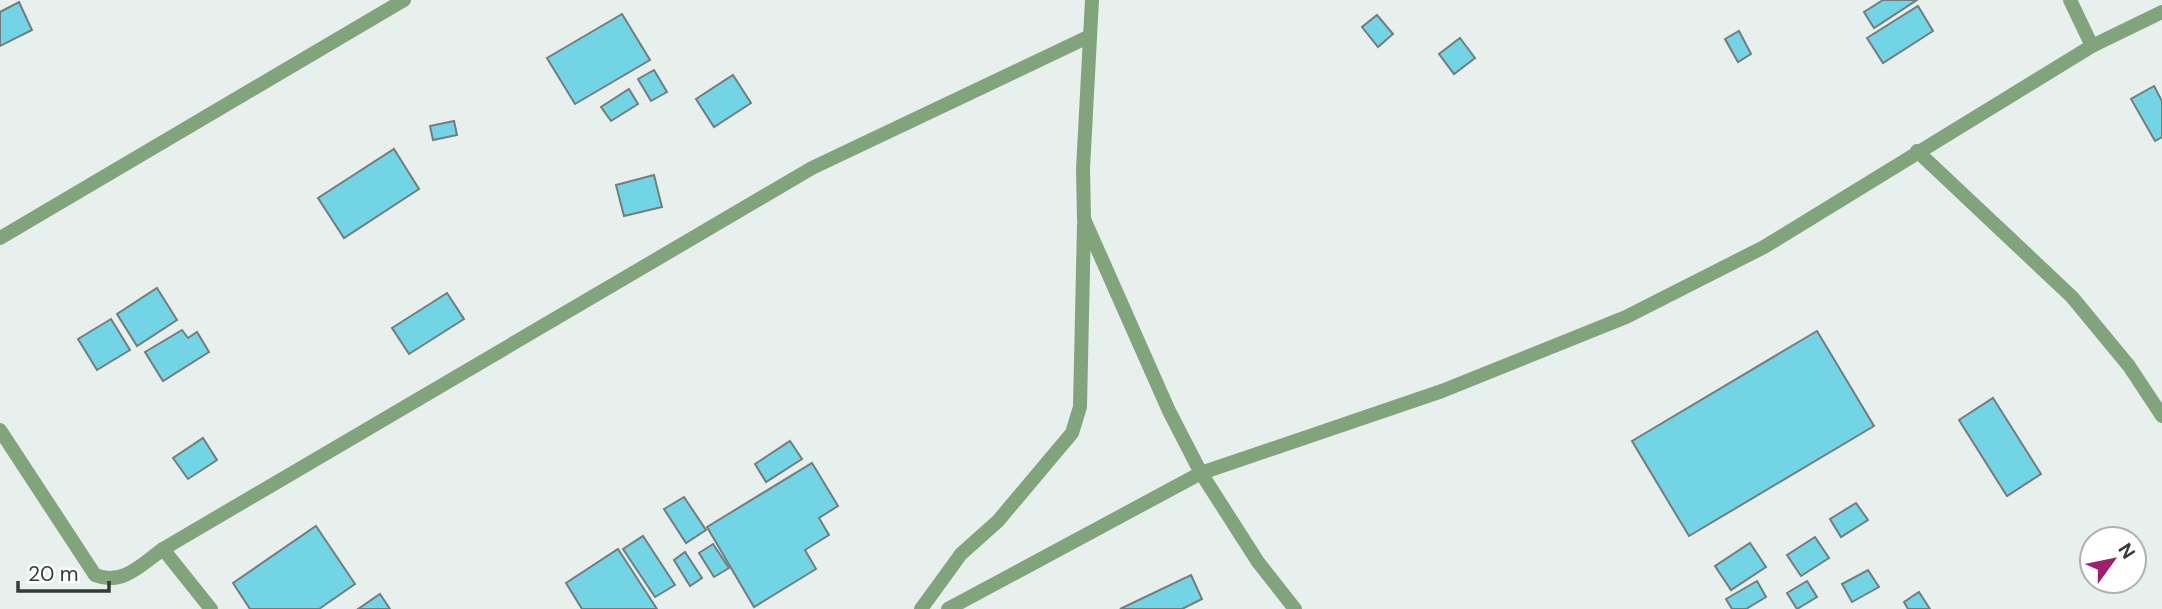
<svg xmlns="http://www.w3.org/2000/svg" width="2162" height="609" font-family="'DM Sans',sans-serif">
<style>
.building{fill:#73d4e5;stroke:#747d7e;stroke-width:2}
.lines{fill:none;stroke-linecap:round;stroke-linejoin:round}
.street{stroke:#81a47c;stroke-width:14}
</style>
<rect width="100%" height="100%" fill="#e7f0ed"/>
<g class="building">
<polygon points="1883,0 1917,0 1874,28 1864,12"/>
<polygon points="19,2 32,30 0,46 0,12"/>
<polygon points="1918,6 1933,31 1883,63 1867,38"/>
<polygon points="622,14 650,60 575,104 547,58"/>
<polygon points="1377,15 1393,34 1378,47 1362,27"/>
<polygon points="1739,31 1751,54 1738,62 1725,39"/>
<polygon points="1460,38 1475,58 1454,74 1439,54"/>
<polygon points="654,70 667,92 651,101 638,79"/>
<polygon points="733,75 751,103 714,127 696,99"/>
<polygon points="2154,86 2162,101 2162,137 2155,141 2131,99"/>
<polygon points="629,89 638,104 611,121 601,107"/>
<polygon points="454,121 457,135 433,140 430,126"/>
<polygon points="394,149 419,189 344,238 318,198"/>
<polygon points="654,175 662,207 624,216 616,185"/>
<polygon points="157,288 177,320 137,346 117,314"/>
<polygon points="447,293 464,319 409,354 392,328"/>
<polygon points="111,319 130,350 97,370 78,339"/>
<polygon points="182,330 188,338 197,332 209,352 163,381 145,352"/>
<polygon points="1817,331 1874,426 1689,536 1632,441"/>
<polygon points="1993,398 2041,474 2007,496 1959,420"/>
<polygon points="203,438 217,460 188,479 173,458"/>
<polygon points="790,441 802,459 766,482 755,464"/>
<polygon points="812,463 838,506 819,518 829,535 805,550 816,569 754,607 707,527"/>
<polygon points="684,497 706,530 686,543 664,509"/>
<polygon points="1856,503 1868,520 1841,537 1830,519"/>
<polygon points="316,526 355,584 319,609 250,609 233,583"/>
<polygon points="643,536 675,585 655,597 623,549"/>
<polygon points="1815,537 1829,558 1801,576 1787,555"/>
<polygon points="1750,543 1766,567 1731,590 1715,566"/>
<polygon points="713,544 729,568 714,577 699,553"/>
<polygon points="618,549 657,609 582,609 566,583"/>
<polygon points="685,552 702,578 690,586 674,560"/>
<polygon points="1868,570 1879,587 1852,602 1842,584"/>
<polygon points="1191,575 1202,599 1182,609 1120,609"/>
<polygon points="1757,581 1766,597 1746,609 1732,609 1726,599"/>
<polygon points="1807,581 1817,597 1797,609 1787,593"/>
<polygon points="1919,592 1930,609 1908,609 1904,602"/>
<polygon points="380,594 390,609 358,609"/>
</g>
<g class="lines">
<g class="street">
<polyline points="1092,0 1083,169 1084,219 1169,411 1201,473 1258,562 1295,609"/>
<polyline points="2070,0 2092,46"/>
<polyline points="1917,151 2072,297 2129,366 2162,416"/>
<polyline points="0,238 404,0"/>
<path d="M 0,430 L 95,575 C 122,586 141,565 163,549 L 211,609"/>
<polyline points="163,549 812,168 1090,36"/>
<polyline points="921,609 961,554 998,521 1072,433 1080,407 1084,224"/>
<polyline points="948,609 1201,473 1442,391 1626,317 1764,247 2092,46 2162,12"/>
</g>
</g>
<g transform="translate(2113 560) rotate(57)"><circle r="33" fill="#ffffff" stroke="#afb0b0" stroke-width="2"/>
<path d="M0-5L12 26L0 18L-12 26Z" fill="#9f1e6f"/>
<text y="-10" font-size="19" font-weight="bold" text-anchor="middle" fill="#363a39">N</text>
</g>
<path d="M18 581v10h91v-10" fill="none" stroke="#363a39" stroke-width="3.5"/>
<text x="28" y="581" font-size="21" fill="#363a39" stroke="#ffffff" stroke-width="5" paint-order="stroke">20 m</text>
</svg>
